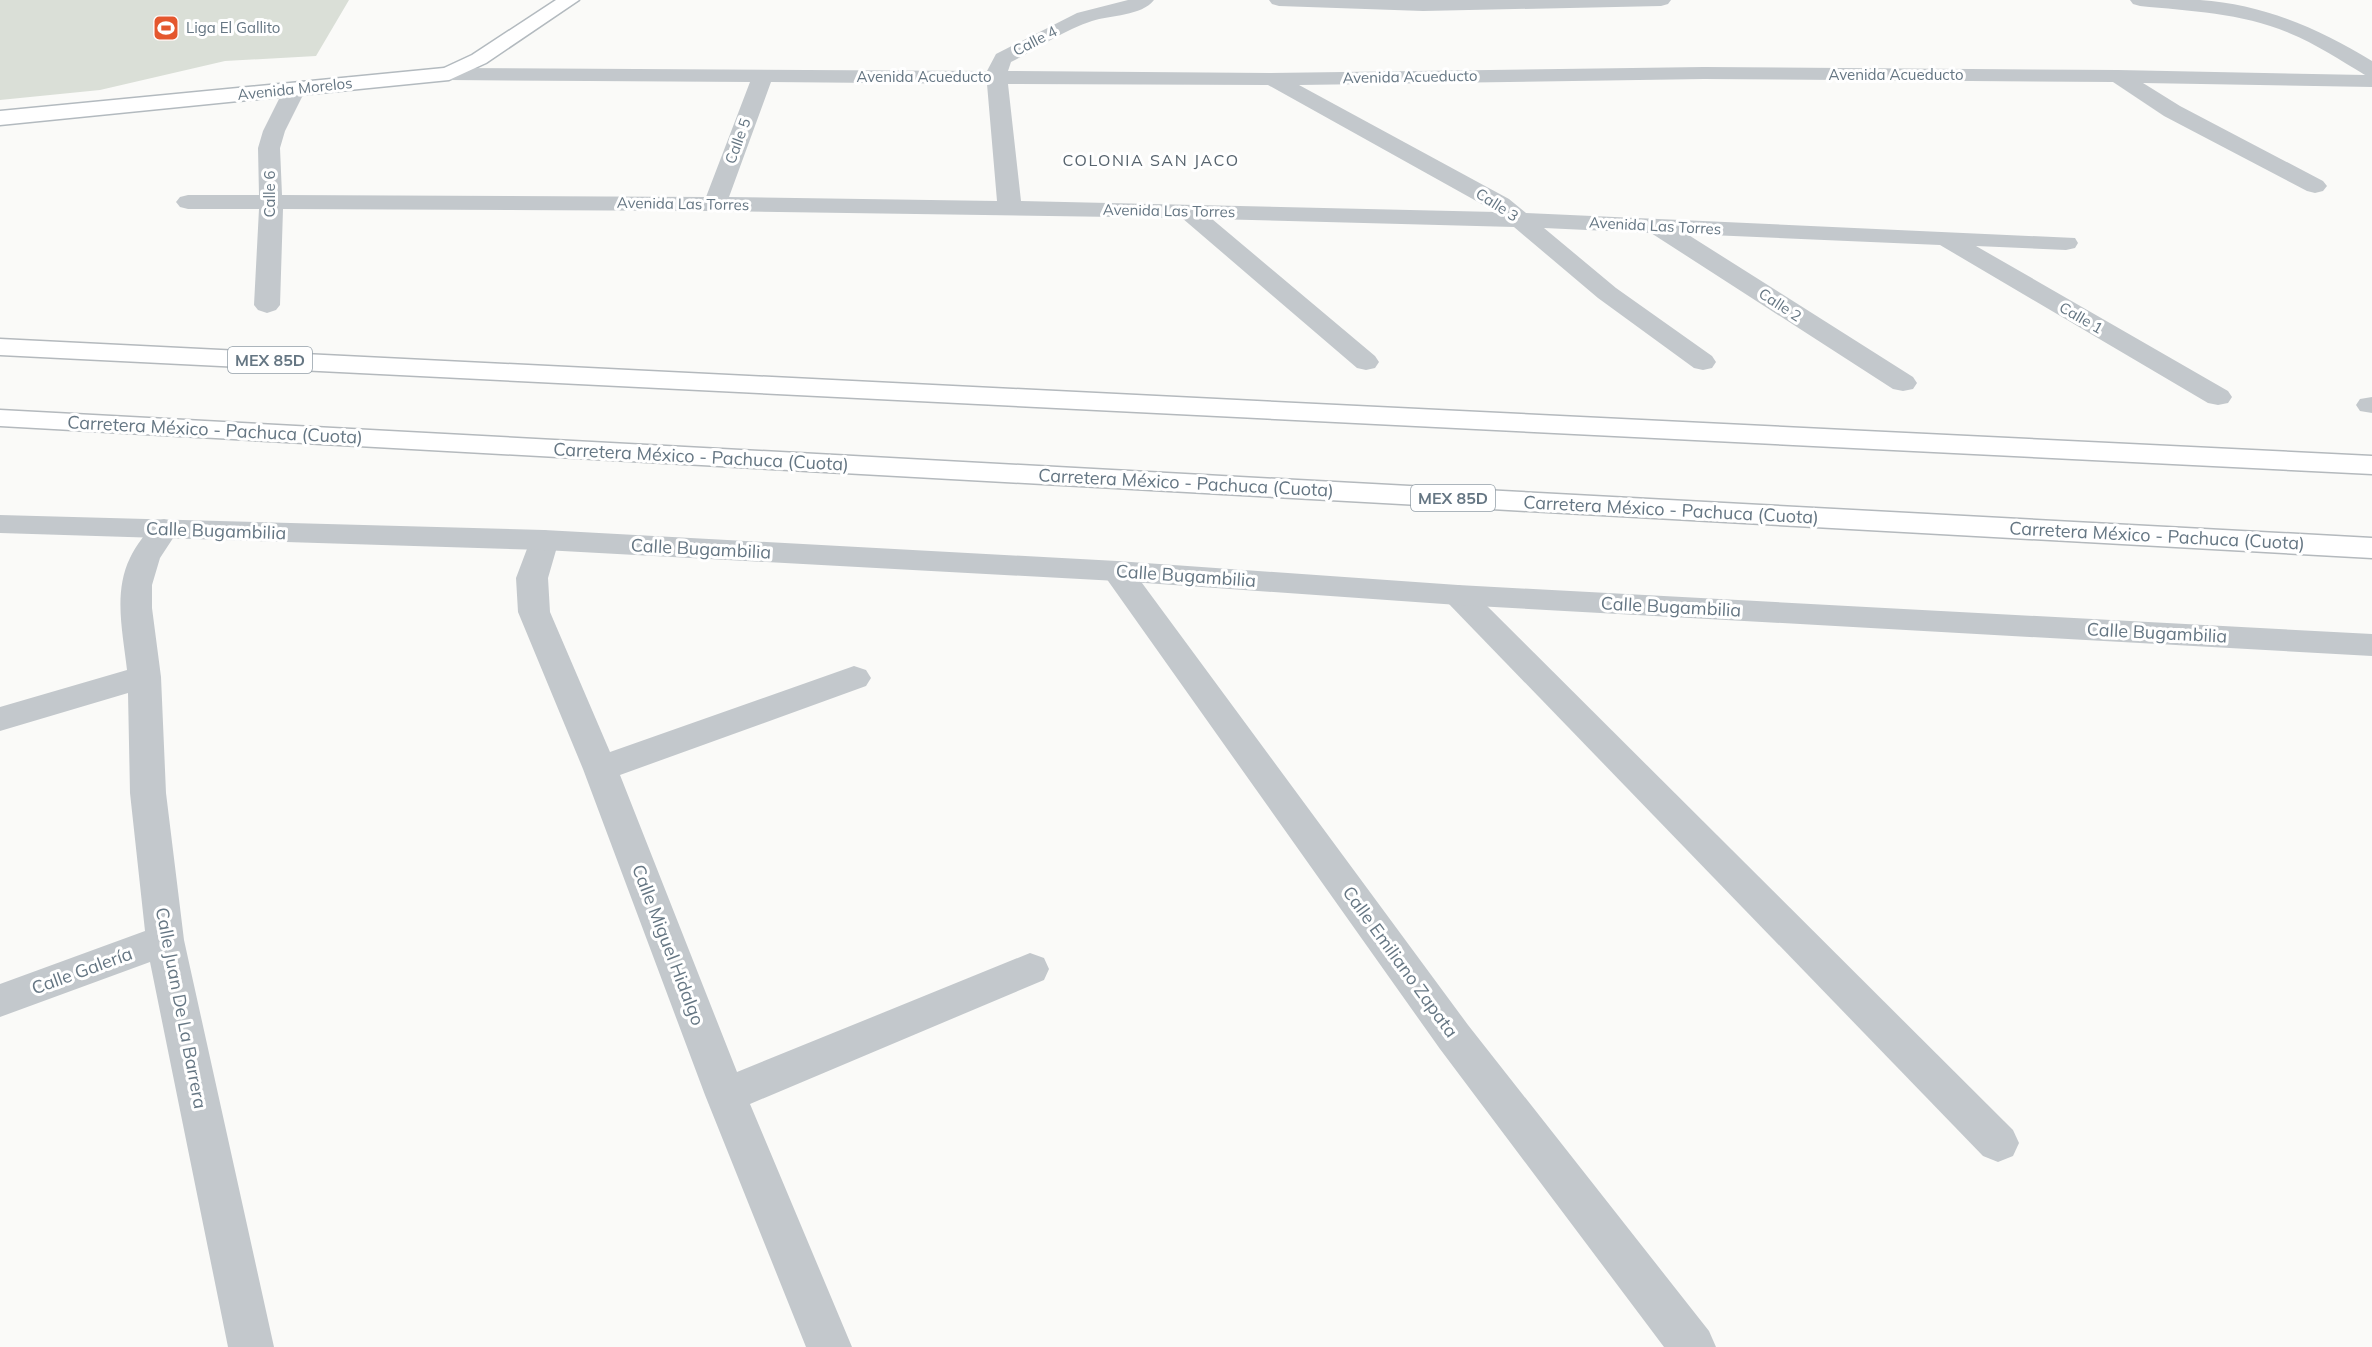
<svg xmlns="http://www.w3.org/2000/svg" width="2372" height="1347" font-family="Mulish,sans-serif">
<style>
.green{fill:#dadfd7}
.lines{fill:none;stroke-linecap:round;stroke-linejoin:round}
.secondary-casing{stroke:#b3babf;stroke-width:3}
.motorway-casing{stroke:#b4b9bd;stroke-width:3}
.minor{fill:#c3c8cc;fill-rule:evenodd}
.tertiary{fill:#c3c8cc;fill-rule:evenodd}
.secondary{fill:#fff;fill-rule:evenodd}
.motorway{fill:#fff;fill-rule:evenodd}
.labels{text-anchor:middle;stroke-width:6;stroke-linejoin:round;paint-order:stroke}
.far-poi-label{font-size:15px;fill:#657683;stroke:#fff;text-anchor:start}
.far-street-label{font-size:15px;fill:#657683;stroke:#fff}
.far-neighbourhood-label{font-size:16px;letter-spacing:1.5px;fill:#57646e;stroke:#fff}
.shield{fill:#fff;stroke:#939fa8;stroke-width:1.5}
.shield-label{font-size:16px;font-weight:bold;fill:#657683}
.street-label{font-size:18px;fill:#657683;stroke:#fff}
</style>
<rect width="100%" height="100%" fill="#fafaf8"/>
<polygon class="green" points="0,0 349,0 316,56 225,61 100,90 0,100"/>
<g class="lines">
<g class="secondary-casing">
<polygon id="secondary" points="556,0 579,0 486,63 449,80 0,125 0,111 444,68 472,55"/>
</g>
<g class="motorway-casing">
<g id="motorway">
<polygon points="0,339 2372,456 2372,474 0,355"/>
<polygon points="0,410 2372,538 2372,558 0,426"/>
</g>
</g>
<g class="minor">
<path d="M 1128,0 L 1154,0 C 1142,16 1110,15 1092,21 C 1064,30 1037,49 1011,62 L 1008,71 L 1270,73 L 1704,67 L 2118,70 L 2365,75 C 2340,60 2316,44 2289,33 C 2242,13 2190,11 2140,6 L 2133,4 L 2130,0 C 2153,0 2177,0 2200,0 C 2263,4 2319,29 2372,61 L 2372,87 L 2143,83 L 2180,106 L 2323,181 L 2327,186 L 2323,191 L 2315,193 L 2307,191 L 2164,116 L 2113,82 L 1704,79 L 1299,85 L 1509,199 L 1526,213 L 2075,238 L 2078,243 L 2075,248 L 2066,250 L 1976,246 L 2228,391 L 2232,397 L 2228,403 L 2218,405 L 2208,403 L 1940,245 L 1687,234 L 1913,377 L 1917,383 L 1913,389 L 1903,391 L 1893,389 L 1651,233 L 1544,228 L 1616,288 L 1712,356 L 1716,362 L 1712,368 L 1703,370 L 1694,368 L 1598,298 L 1514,227 L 1212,219 L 1375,356 L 1379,362 L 1375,368 L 1366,370 L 1357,368 L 1182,218 L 715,211 L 283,209 L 280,305 L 276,310 L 267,313 L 258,310 L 254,305 L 259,209 L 188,209 L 180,207 L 176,202 L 180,197 L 188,195 L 259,195 L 258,148 L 263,131 L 284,89 L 287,84 L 295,83 L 303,84 L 306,89 L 285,131 L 280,148 L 282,195 L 706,197 L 750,82 L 449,80 L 442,78 L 439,74 L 442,70 L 449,68 L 987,71 L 996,54 L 1077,13 ZM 771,82 L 987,84 L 997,201 L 729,197 ZM 1008,84 L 1268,85 L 1496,212 L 1021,201 Z"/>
<polygon points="1269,0 1671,0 1668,4 1661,6 1423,11 1279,6 1272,4"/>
<polygon points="2372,397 2372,413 2360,411 2356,405 2360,399"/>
<path d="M 164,519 L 175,522 L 179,529 L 160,558 L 152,585 L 152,608 L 161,677 L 166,793 L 184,940 L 274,1347 L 228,1347 L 150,962 L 0,1017 L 0,984 L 145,931 L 130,793 L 128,693 L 0,731 L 0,707 L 127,670 C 123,633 113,593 130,558 C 136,545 146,534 153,522 Z"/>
<polygon points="544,530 555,533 559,540 548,578 550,612 610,752 854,666 866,670 871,678 866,686 620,775 737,1072 1030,953 1044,958 1049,969 1044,980 750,1104 852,1347 806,1347 705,1095 583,769 518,612 516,578 533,533"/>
<polygon points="1117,561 1128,564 1468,1025 1709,1331 1716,1347 1664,1347 1440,1049 1106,578 1102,571 1106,564"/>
<polygon points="1458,585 1469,588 2013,1130 2019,1143 2013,1156 1998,1162 1983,1156 1447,602 1442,595 1447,588"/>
</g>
<polygon class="tertiary" points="0,515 544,530 1117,561 1458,585 2372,634 2372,656 1458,605 1117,581 544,550 0,533"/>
<use href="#secondary" class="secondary"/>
<use href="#motorway" class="motorway"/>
</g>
<defs>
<g id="stadium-square" transform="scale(1.35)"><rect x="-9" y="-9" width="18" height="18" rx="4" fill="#e4572e" stroke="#fff"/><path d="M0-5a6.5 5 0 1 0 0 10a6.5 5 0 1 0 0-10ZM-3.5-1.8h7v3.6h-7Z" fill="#fff"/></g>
</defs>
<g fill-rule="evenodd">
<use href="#stadium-square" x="166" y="28"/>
</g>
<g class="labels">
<g class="far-poi-label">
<text x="186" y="33">Liga El Gallito</text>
</g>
<g class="far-street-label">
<text transform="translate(1035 41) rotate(-27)" y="5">Calle 4</text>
<text x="1896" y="80">Avenida Acueducto</text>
<text x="924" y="82">Avenida Acueducto</text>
<text transform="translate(1410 77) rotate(-1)" y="5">Avenida Acueducto</text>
<text transform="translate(295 89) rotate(-6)" y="5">Avenida Morelos</text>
<text transform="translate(738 141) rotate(-70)" y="5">Calle 5</text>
<text transform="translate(270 194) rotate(-90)" y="5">Calle 6</text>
<text transform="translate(683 204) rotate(1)" y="5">Avenida Las Torres</text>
<text transform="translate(1497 205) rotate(33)" y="5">Calle 3</text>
<text transform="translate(1169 211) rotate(1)" y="5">Avenida Las Torres</text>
<text transform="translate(1655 226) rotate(3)" y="5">Avenida Las Torres</text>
<text transform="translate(1780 305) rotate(33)" y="5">Calle 2</text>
<text transform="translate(2081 318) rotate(30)" y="5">Calle 1</text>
</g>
<g class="far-neighbourhood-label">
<text x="1151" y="166">COLONIA SAN JACO</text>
</g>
<g class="shield">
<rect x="228" y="347" width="84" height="26" rx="4.5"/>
<rect x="1411" y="485" width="84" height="26" rx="4.5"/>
</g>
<g class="shield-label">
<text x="270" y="366">MEX 85D</text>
<text x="1453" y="504">MEX 85D</text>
</g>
<g class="street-label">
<text transform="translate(215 430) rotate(3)" y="6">Carretera México - Pachuca (Cuota)</text>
<text transform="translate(701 457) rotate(3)" y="6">Carretera México - Pachuca (Cuota)</text>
<text transform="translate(1186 483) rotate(3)" y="6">Carretera México - Pachuca (Cuota)</text>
<text transform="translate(1671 510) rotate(3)" y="6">Carretera México - Pachuca (Cuota)</text>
<text transform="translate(216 531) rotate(2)" y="6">Calle Bugambilia</text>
<text transform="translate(2157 536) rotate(3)" y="6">Carretera México - Pachuca (Cuota)</text>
<text transform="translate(701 549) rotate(3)" y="6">Calle Bugambilia</text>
<text transform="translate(1186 576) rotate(4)" y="6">Calle Bugambilia</text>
<text transform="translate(1671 607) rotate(3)" y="6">Calle Bugambilia</text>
<text transform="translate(2157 633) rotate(3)" y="6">Calle Bugambilia</text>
<text transform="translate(668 945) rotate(69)" y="6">Calle Miguel Hidalgo</text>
<text transform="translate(1400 962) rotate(54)" y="6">Calle Emiliano Zapata</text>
<text transform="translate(82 971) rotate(-20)" y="6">Calle Galería</text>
<text transform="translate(181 1008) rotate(79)" y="6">Calle Juan De La Barrera</text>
</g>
</g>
</svg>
